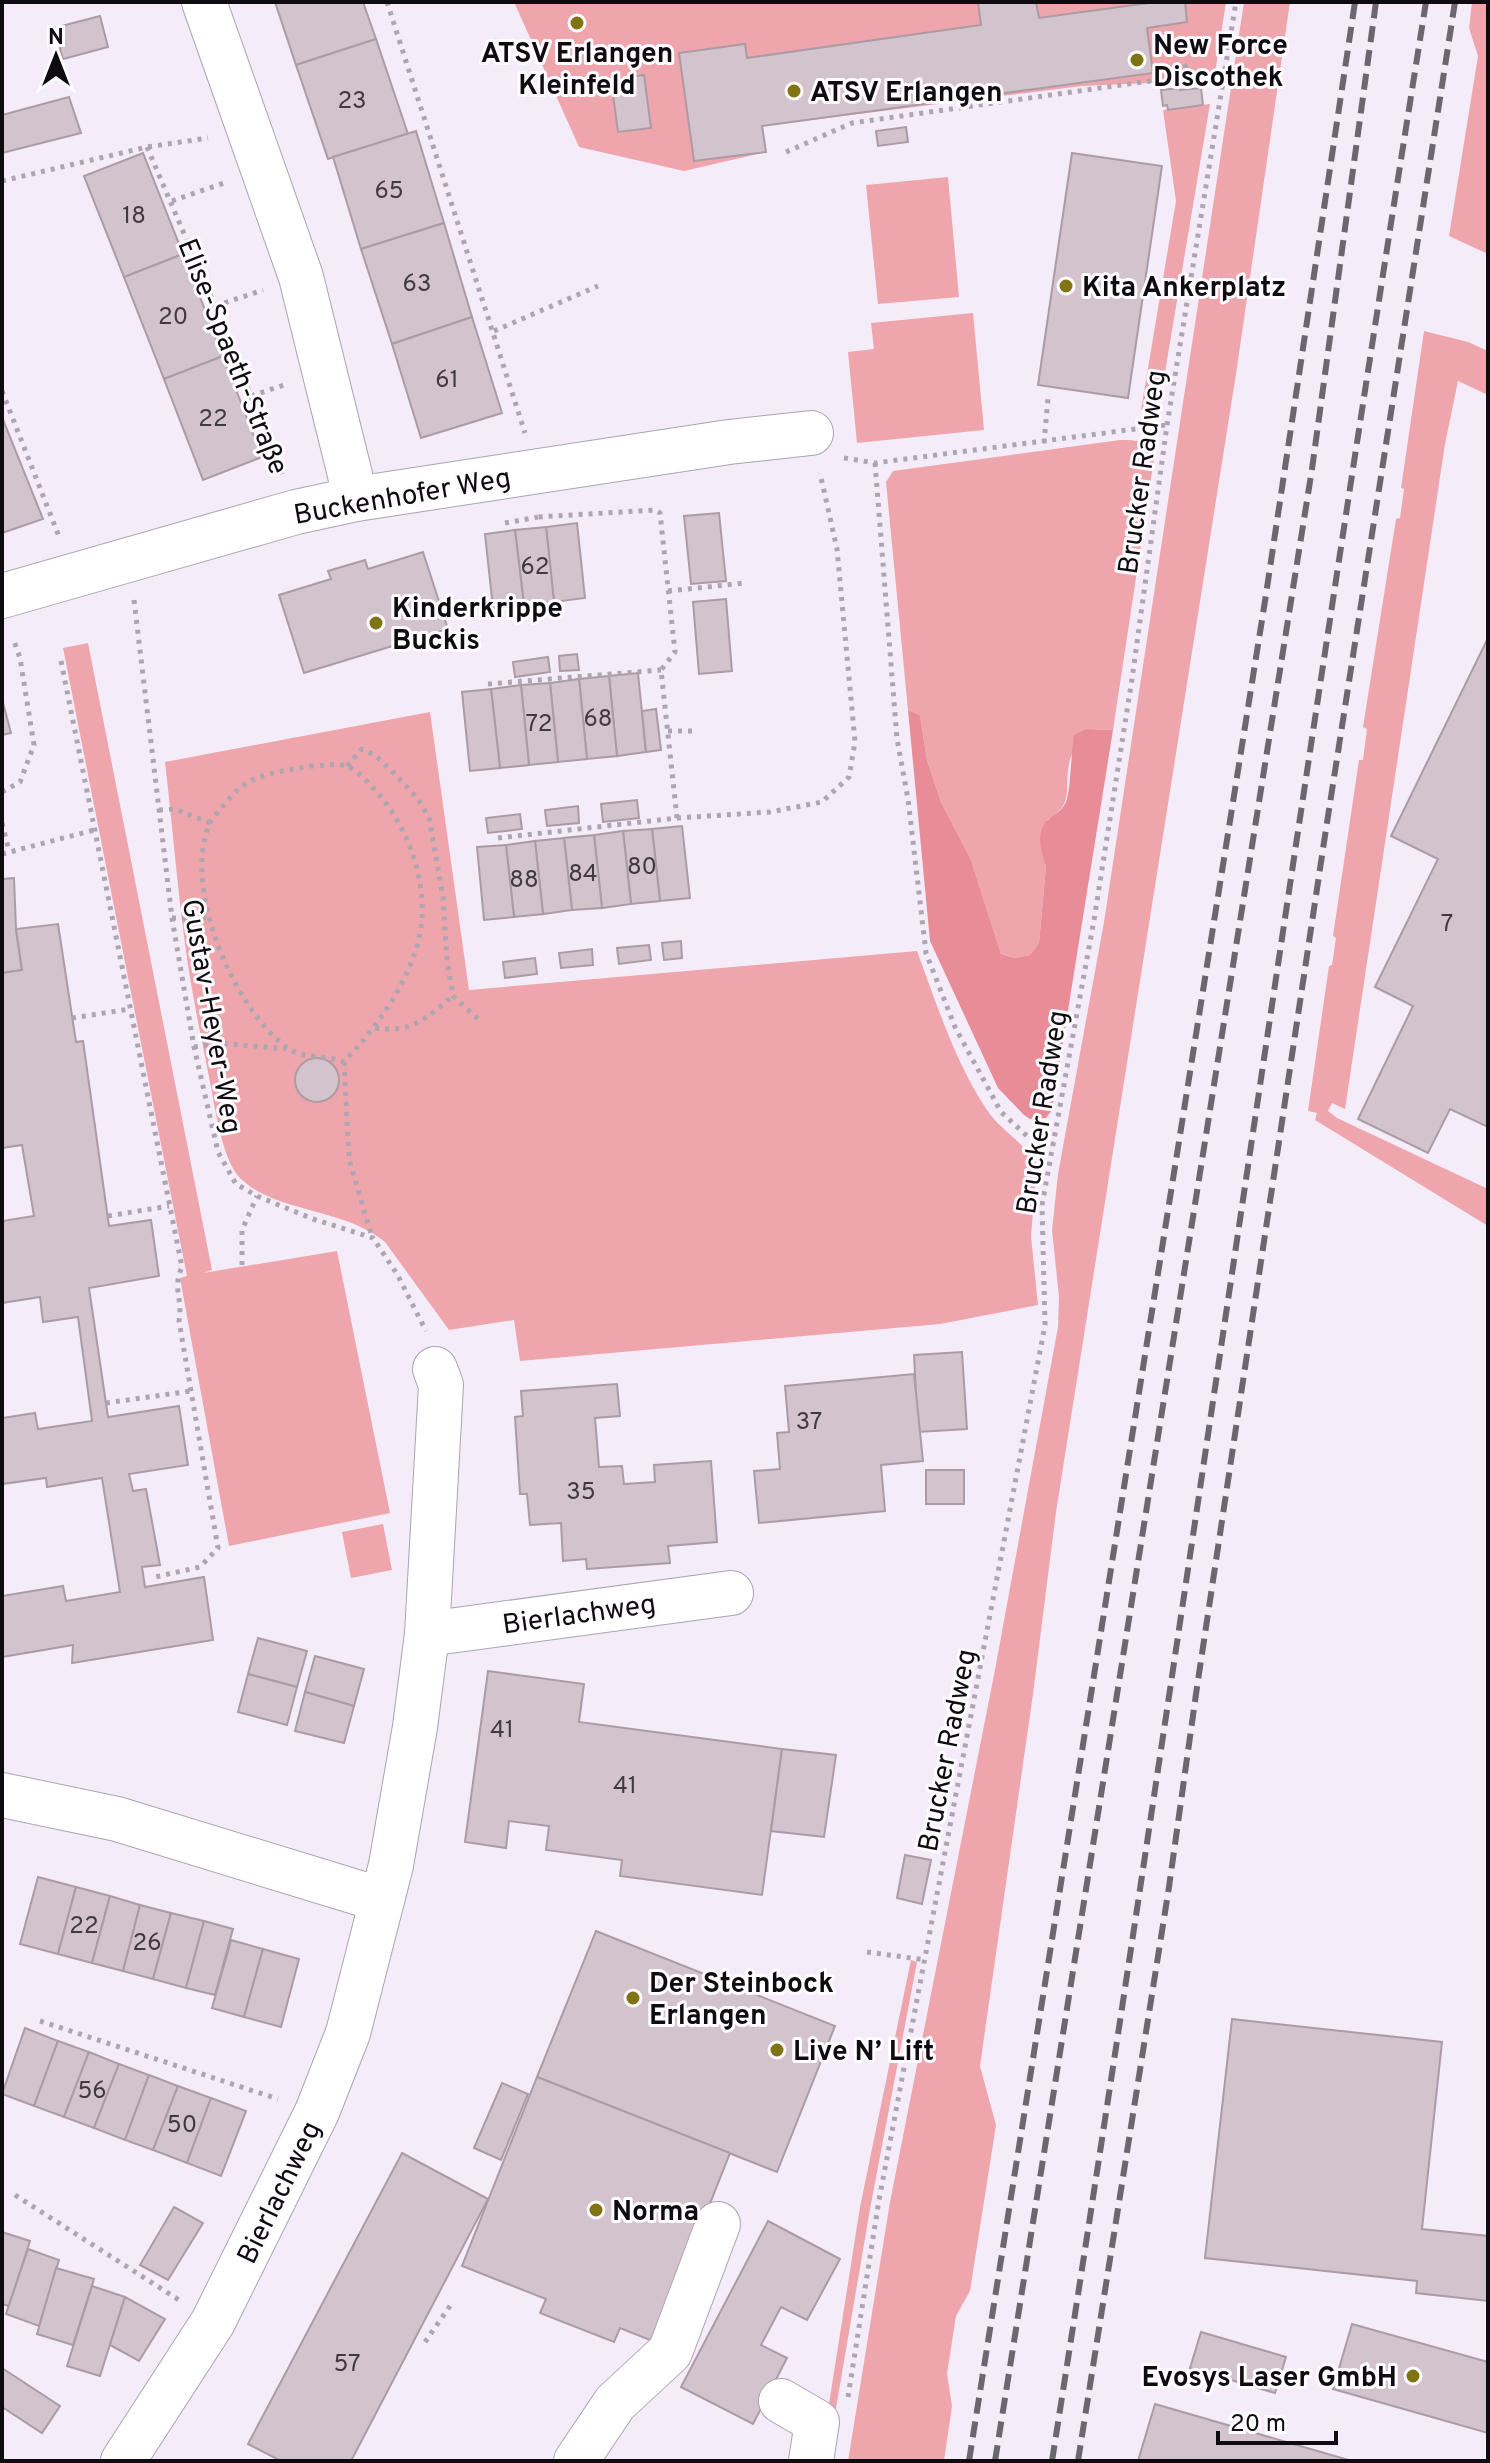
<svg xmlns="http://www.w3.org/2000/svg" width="1490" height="2463" font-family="Overpass,sans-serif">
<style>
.green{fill:#efa5ac}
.forest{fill:#e88c97}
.building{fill:#d3c3cc;stroke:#ab9ba4;stroke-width:2}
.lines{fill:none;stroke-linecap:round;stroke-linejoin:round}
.minor-casing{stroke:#aca3b1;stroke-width:46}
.path{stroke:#ada6b1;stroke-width:5;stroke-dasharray:4 6;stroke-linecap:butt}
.minor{stroke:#fff;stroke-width:44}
.rail{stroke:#6c676f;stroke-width:6;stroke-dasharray:16 8;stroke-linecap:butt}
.poi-dot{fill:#807314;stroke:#fefcff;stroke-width:3}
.labels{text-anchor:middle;stroke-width:6;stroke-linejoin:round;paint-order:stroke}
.number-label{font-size:24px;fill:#403a40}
.poi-label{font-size:28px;font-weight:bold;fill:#0f0c11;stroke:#fefcff;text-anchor:start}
.street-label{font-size:28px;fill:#0f0c11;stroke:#fefcff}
</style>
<rect width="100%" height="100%" fill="#f5ecfa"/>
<g class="green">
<polygon points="514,2 1226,2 1214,80 1082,86 763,126 766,152 684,171 579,147"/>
<polygon points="1244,2 1290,2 1236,374 1056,1512 1033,1694 980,2066 996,2125 970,2291 956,2316 947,2374 952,2406 944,2461 848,2461 890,2202 994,1675 1058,1327 1059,1297 1052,1230 1058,1174 1104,922"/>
<polygon points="1472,2 1488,2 1488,254 1449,236 1478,56 1469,28"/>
<polygon points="1210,104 1162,390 1155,402 1141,410 1176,201 1163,110"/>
<polygon points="948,177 959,297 878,304 866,185"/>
<polygon points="973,313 984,430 857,443 848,352 874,349 871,323"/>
<polygon points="1424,331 1468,342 1488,351 1488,395 1458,381 1445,444 1345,1109 1332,1103 1328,1111 1337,1118 1488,1189 1488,1226 1315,1120 1317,1113 1308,1111 1329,966 1332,965 1336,938 1333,936 1359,760 1363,760 1367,729 1363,727 1396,519 1400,518 1404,489 1401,488"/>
<path d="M 1120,440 C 1132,440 1148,440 1155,452 L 1113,730 L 1086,729 C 1080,740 1071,752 1069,764 C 1064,790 1075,804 1047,820 L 1042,854 L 1046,866 L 1039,943 L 1030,955 L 1015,958 L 1001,954 L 971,860 L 941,802 L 927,760 L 920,715 L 908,710 L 886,482 L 893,471 Z"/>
<polygon points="88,643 212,1270 203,1273 337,1251 390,1513 229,1546 180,1278 187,1276 63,648"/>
<path d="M 430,712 L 469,990 L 917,951 C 937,1005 955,1062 987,1110 C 1001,1131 1024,1142 1037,1164 L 1031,1236 L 1038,1305 L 940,1324 L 520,1361 L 514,1320 L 449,1330 L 385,1242 C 345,1208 277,1213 241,1179 C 222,1161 215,1107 210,1082 C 201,1036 191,990 185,944 C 177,883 172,822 165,762 Z"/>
<polygon points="383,1524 392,1570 351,1578 342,1532"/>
<polygon points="911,1960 917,1962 870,2209 827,2461 820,2461 860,2207"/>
</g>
<path class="forest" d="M 908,710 L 920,715 L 927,760 L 941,802 L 971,860 L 1001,954 L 1015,958 L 1030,955 L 1039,943 L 1046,866 C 1040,851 1035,829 1050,818 C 1058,812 1064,809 1067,799 C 1071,781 1071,755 1074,735 L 1086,729 L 1113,730 L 1052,1110 L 1046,1118 L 1030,1119 L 1024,1115 L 998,1088 L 930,941 Z"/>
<g class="building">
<polygon points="275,2 363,2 376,39 296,65"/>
<polygon points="978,2 1036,2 1039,18 1156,2 1185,2 1187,22 1147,28 1153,73 762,126 766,152 694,161 679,53 745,44 747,58 981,25"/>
<polygon points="100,16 108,47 63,59 54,28"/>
<polygon points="376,39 408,134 328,159 296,65"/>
<polygon points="644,75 651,128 618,132 611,80"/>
<polygon points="1180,88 1180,90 1201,88 1203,105 1168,110 1167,105 1163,106 1161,90"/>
<polygon points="69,97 81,133 2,153 2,115"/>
<polygon points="906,127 908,142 878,146 876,131"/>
<polygon points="416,131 444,223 361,249 333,157"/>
<polygon points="143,153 183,254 124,277 84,176"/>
<polygon points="1072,153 1162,166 1128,398 1038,385"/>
<polygon points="444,223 472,317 392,344 361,249"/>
<polygon points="183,254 223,356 164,379 124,277"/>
<polygon points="472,317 502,413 421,438 392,344"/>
<polygon points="223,356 262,457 203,480 164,379"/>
<polygon points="2,417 43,519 2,533"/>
<polygon points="719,513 726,581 691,584 684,516"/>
<polygon points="577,523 585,598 554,602 546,527"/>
<polygon points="546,527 554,602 524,605 515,530"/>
<polygon points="515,530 524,605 493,608 485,534"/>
<polygon points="423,552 448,629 304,673 279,595 331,579 328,571 365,560 368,569"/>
<polygon points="726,599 732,671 699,674 693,602"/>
<polygon points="1488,638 1488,1127 1450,1109 1428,1153 1358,1119 1413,1006 1375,987 1438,859 1391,836"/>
<polygon points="577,654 579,670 560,671 559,656"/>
<polygon points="548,657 550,672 515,677 513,662"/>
<polygon points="638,673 646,752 617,756 609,676"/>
<polygon points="609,676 617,756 587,759 579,679"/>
<polygon points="579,679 587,759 558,762 550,683"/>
<polygon points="550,683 558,762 529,765 521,685"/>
<polygon points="521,685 529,765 500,768 491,689"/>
<polygon points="491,689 500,768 470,771 462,692"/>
<polygon points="2,699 11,733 2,735"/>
<polygon points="656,709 661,750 646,752 642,711"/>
<polygon points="637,800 639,818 603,822 601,804"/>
<polygon points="578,806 579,823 547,826 545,810"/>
<polygon points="520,814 522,829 488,833 486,818"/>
<polygon points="682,826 690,898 660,901 652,829"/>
<polygon points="652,829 660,901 631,904 623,831"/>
<polygon points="623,831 631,904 602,908 594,835"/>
<polygon points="594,835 602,908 572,910 564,838"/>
<polygon points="564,838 572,910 543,914 535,841"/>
<polygon points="535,841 543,914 514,917 506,845"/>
<polygon points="506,845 514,917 484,920 477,847"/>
<polygon points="14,878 16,929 22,970 2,973 2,879"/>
<polygon points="58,924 76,1042 83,1041 109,1226 151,1220 159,1276 89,1288 108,1417 179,1406 188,1465 129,1474 133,1491 146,1489 160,1565 142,1567 145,1587 204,1577 213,1640 72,1663 73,1645 2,1657 2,1596 63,1586 66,1601 120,1592 102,1478 47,1487 46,1478 2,1484 2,1418 35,1413 38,1429 92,1421 78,1317 43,1322 40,1297 2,1303 2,1221 34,1216 22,1145 2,1148 2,973 22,970 16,929"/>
<polygon points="681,941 682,958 664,960 662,943"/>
<polygon points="649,945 651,960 619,964 617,948"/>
<polygon points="592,949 593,965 561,968 559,953"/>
<polygon points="535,958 537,974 505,978 503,962"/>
<circle cx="317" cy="1080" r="22"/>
<polygon points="962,1352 967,1429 918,1432 914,1355"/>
<polygon points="914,1374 923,1461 881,1465 885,1511 759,1523 754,1471 780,1469 777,1433 789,1432 785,1386"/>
<polygon points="617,1384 620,1416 595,1418 599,1467 622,1466 624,1484 655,1482 654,1465 711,1461 717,1542 668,1546 670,1563 587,1569 586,1559 563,1561 561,1523 530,1525 527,1494 520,1494 515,1417 523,1416 521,1391"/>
<rect x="926" y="1470" width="38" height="34"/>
<polygon points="258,1638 307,1651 297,1687 248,1674"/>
<polygon points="315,1656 364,1669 354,1706 305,1692"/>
<polygon points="488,1671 584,1684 579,1722 782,1749 762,1895 620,1876 622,1860 546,1850 549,1826 509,1821 506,1848 465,1842"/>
<polygon points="248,1674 297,1687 287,1725 238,1712"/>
<polygon points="305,1692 354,1706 344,1743 295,1731"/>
<polygon points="782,1749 836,1755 824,1837 771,1831"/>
<polygon points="905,1855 931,1860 922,1904 897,1898"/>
<polygon points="38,1877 76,1887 58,1954 20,1944"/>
<polygon points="76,1887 110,1896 92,1963 58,1954"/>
<polygon points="110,1896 140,1905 123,1971 92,1963"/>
<polygon points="140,1905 171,1913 153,1979 123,1971"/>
<polygon points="171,1913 204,1921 186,1988 153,1979"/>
<polygon points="204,1921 233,1929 215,1995 186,1988"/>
<polygon points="596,1931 835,2026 777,2172 537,2077"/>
<polygon points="231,1940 263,1949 244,2017 212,2008"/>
<polygon points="263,1949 299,1959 281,2027 244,2017"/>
<polygon points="1232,2019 1442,2042 1422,2229 1488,2236 1488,2301 1416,2293 1417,2281 1205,2258"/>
<polygon points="25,2028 58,2041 34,2106 2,2094"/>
<polygon points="58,2041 89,2052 64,2117 34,2106"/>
<polygon points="89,2052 119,2064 94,2128 64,2117"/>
<polygon points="119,2064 149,2075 125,2140 94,2128"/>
<polygon points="149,2075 178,2086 153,2150 125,2140"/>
<polygon points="537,2077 730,2153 655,2342 620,2328 614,2342 540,2313 546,2299 462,2266"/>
<polygon points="502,2083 528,2094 501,2160 474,2148"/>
<polygon points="178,2086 211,2098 187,2163 153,2150"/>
<polygon points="211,2098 246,2111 221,2176 187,2163"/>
<polygon points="402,2153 488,2199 351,2461 281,2461 248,2444"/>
<polygon points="174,2207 203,2223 168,2280 140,2265"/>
<polygon points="768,2221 840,2259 807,2320 781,2307 761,2345 787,2358 753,2424 681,2387"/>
<polygon points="2,2232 30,2241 9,2306 2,2304"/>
<polygon points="28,2249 59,2260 39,2326 6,2314"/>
<polygon points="56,2268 94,2279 73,2345 37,2334"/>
<polygon points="92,2286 125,2297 100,2376 67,2366"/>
<polygon points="125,2297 165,2319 139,2361 110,2345"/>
<polygon points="1352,2324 1488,2362 1488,2433 1333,2389"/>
<polygon points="1201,2332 1286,2357 1275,2393 1190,2368"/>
<polygon points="2,2368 60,2406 42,2433 2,2407"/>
<polygon points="1155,2404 1352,2461 1138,2461"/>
</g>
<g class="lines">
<g class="minor-casing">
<g id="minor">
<polyline points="204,2 301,277 356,499"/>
<polyline points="2,596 296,512 356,499 729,442 811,433"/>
<polyline points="427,1634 731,1593"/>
<polyline points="2,1795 117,1819 382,1900"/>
<polyline points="781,2401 817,2422 811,2461"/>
<polyline points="123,2461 213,2322 317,2112 348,2033 391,1865 415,1727 427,1634 441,1385 435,1369"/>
<polyline points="576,2461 615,2403 670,2352 718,2224"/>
</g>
</g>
<g class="path">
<polyline points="387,2 525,433"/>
<polyline points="147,147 215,306 282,475"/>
<polyline points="786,152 852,123 1157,80 1188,65"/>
<polyline points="2,181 147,147 208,138"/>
<polyline points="172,201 224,183"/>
<polyline points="215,306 263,290"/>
<polyline points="494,331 598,286"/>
<polyline points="2,391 60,539"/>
<polyline points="251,396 287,384"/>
<polyline points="1044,443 1048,398"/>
<polyline points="844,458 875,463 1166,425"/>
<polyline points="875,463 897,739 908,799 926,953 955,1027 1001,1112 1027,1136 1053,1144"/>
<polyline points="505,523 538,517"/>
<polyline points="668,591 745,583"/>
<polyline points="134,600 172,918 194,1047 218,1152 236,1184 257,1196 313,1219 373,1238 397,1274 426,1331"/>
<path d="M 61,661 L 182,1267 C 172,1289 183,1298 179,1321 L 218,1548 L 200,1567 L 155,1577"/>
<polyline points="488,684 661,670"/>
<polyline points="668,731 698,731"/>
<path d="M 310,766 C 321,766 337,763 347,766 C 357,770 368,782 375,790 C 413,832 435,899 414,955 C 399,997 374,1029 344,1062 C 325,1054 303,1060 286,1047 C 233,1006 183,890 209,825 C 212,818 219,812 223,806 C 230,797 240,786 250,781 C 269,772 290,770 310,766 Z"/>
<polyline points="347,766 362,749 376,756 391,770 418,799 429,818 443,897 447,961 453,996 479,1020"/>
<polyline points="2,792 20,782 34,745 20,658 13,638"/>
<polyline points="159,810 175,809 210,823"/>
<polyline points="677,818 770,812 822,802 849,777 855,742 837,549 820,473"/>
<polyline points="2,823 9,851"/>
<polyline points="498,838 677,818 661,670 675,652 660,513 655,510 538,517 538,513"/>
<polyline points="2,854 94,830"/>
<polyline points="172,918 210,918"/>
<polyline points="72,1018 130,1009"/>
<path d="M 375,1028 C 414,1033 424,1019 453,996"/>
<polyline points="194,1047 220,1043 286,1049"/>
<polyline points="344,1062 349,1159 372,1237"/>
<polyline points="108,1216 169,1206"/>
<polyline points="242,1265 242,1230 257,1196"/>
<polyline points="106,1403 191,1391"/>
<polyline points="867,1952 926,1960"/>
<polyline points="40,2021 278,2099"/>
<polyline points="15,2195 179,2300"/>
<polyline points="425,2342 452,2303"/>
<polyline points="848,2397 879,2200 1045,1325 1042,1205 1094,920 1132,679 1167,425 1236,2"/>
</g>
<use href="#minor" class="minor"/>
<g class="rail">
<polyline points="969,2461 1265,601 1355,2"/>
<polyline points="995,2461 1312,469 1376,2"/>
<path d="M 1052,2461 C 1181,1642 1295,821 1426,2"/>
<polyline points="1078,2461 1169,1887 1197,1687 1326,829 1455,2"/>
</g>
</g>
<g class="poi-dot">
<circle cx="577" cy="23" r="8"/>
<circle cx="1137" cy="60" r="8"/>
<circle cx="794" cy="91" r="8"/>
<circle cx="1066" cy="286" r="8"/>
<circle cx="376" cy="623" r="8"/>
<circle cx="633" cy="1998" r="8"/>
<circle cx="777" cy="2050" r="8"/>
<circle cx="596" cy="2210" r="8"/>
<circle cx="1413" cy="2376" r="8"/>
</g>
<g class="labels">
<g class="number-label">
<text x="352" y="108">23</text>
<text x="389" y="198">65</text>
<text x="134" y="223">18</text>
<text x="417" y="291">63</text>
<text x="173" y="324">20</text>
<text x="447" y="387">61</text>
<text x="213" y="426">22</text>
<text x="535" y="574">62</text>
<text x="598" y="726">68</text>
<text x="539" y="731">72</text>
<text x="642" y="874">80</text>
<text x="583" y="881">84</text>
<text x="524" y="887">88</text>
<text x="1447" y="931">7</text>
<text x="809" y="1429">37</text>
<text x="581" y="1499">35</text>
<text x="502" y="1737">41</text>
<text x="625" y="1793">41</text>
<text x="84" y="1933">22</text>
<text x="147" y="1950">26</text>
<text x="92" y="2098">56</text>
<text x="182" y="2132">50</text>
<text x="347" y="2371">57</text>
</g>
<g class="poi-label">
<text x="1153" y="54">New Force<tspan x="1153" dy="32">Discothek</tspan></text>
<text x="577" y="62" text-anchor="middle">ATSV Erlangen<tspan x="577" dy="32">Kleinfeld</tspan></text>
<text x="810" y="101">ATSV Erlangen</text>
<text x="1082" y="296">Kita Ankerplatz</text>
<text x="392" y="617">Kinderkrippe<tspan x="392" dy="32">Buckis</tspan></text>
<text x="649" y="1992">Der Steinbock<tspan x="649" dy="32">Erlangen</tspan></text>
<text x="793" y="2060">Live N’ Lift</text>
<text x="612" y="2220">Norma</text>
<text x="1397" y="2386" text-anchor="end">Evosys Laser GmbH</text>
</g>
<g class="street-label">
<text transform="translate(234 356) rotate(68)" y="10">Elise-Spaeth-Straße</text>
<text transform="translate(1141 472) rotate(-82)" y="10">Brucker Radweg</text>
<text transform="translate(402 495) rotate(-10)" y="10">Buckenhofer Weg</text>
<text transform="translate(213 1016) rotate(80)" y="10">Gustav-Heyer-Weg</text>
<text transform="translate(1041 1112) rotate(-81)" y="10">Brucker Radweg</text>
<text transform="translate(579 1613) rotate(-8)" y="10">Bierlachweg</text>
<text transform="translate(946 1750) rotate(-79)" y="10">Brucker Radweg</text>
<text transform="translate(278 2192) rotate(-64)" y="10">Bierlachweg</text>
</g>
</g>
<rect width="1490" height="2463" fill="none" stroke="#0f0c11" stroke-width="8"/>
<g transform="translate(56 56)" stroke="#fefcff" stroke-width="6" paint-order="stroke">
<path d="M0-6L14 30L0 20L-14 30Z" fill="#0f0c11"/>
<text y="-12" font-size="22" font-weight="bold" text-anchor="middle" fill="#0f0c11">N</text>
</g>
<path d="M1218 2431v12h118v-12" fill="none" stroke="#0f0c11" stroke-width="4"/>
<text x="1230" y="2431" font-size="24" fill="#0f0c11" stroke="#fefcff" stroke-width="6" paint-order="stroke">20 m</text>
</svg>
